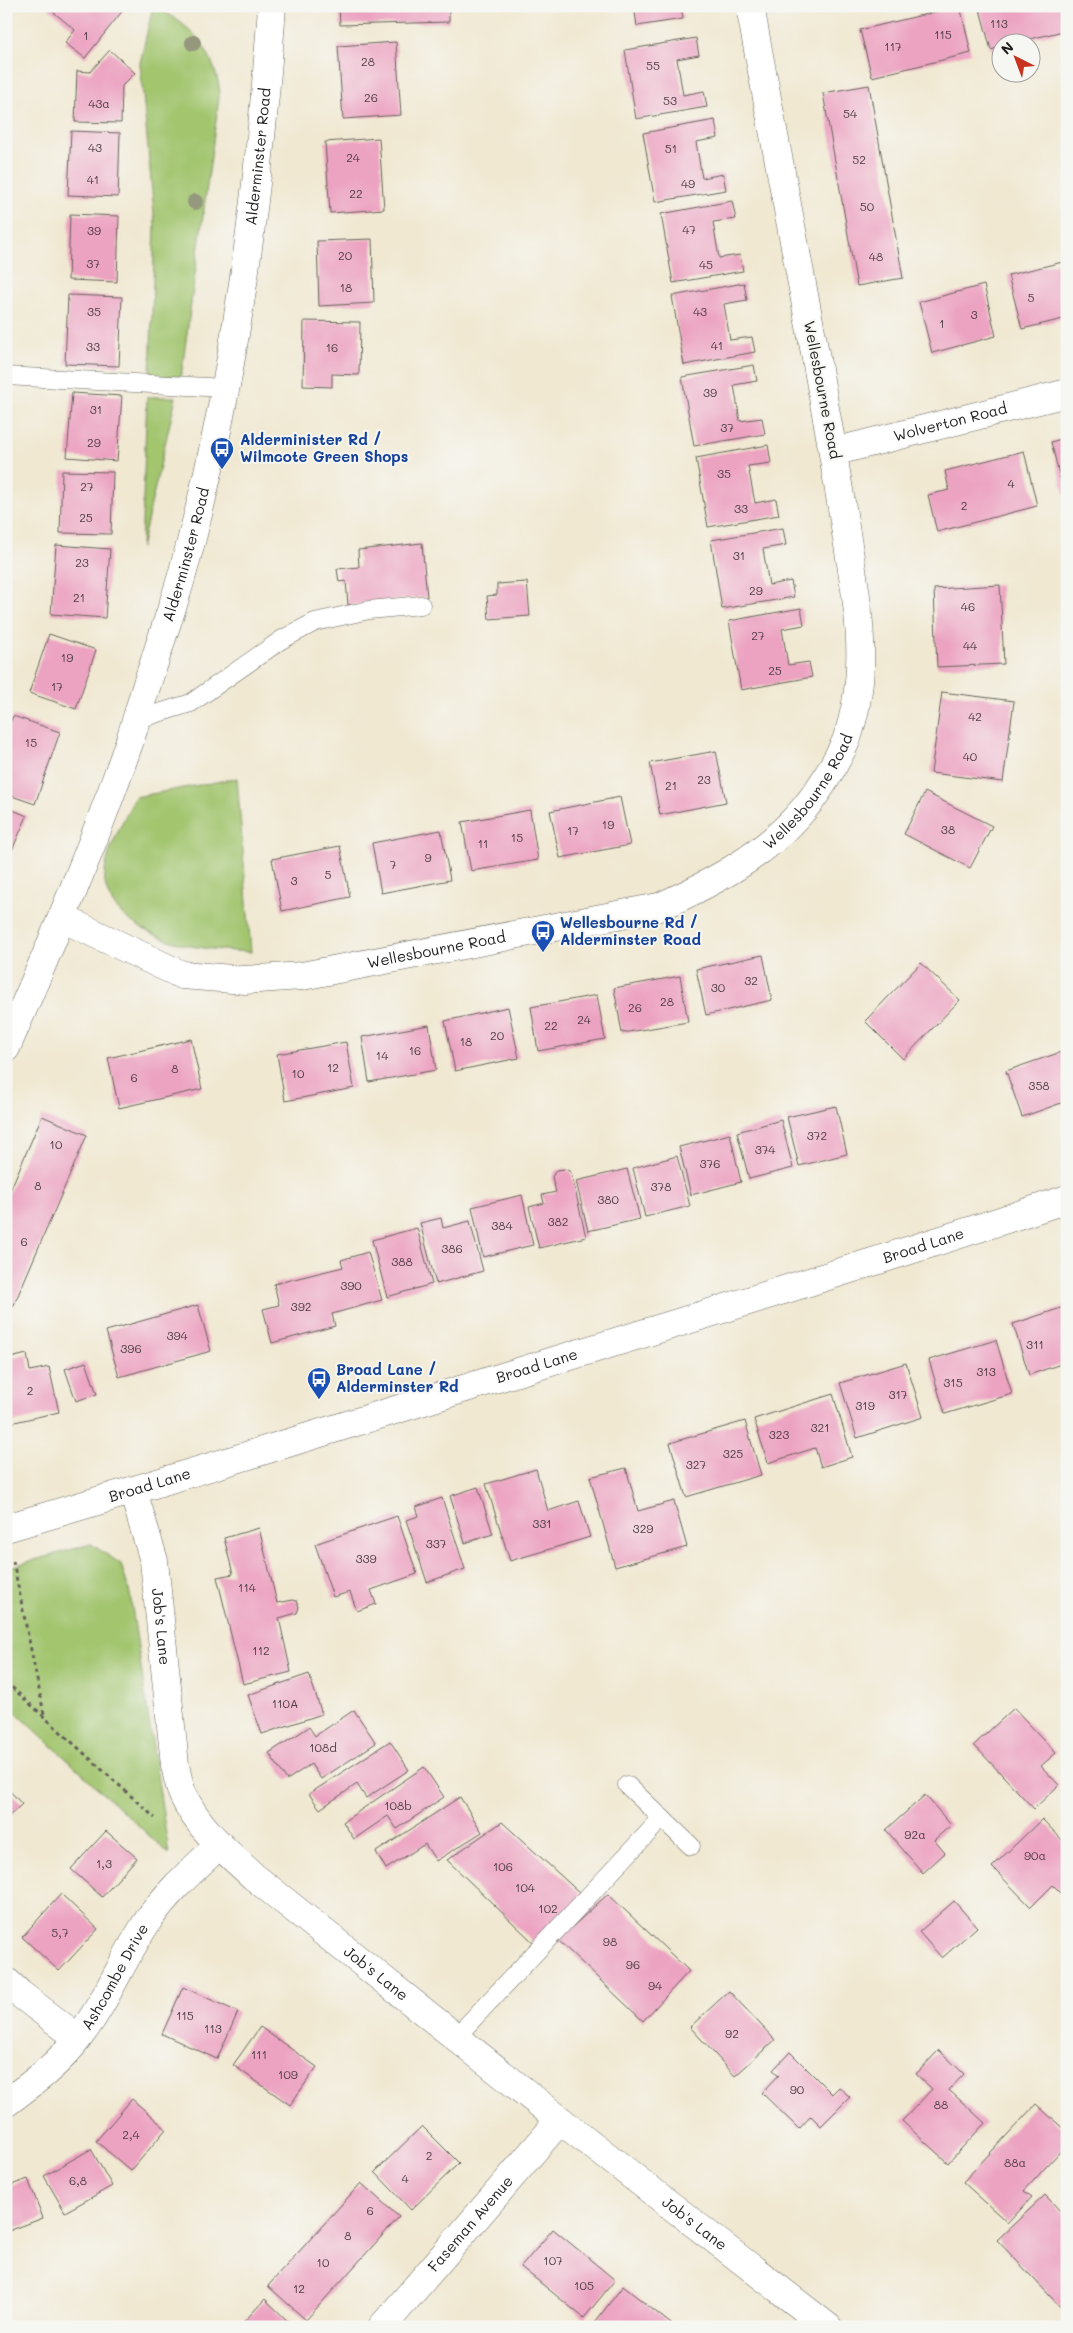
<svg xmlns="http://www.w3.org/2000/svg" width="1073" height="2333" font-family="Mali,sans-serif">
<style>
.grass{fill:#a2c56e;stroke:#5f7045}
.building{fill:#eca3c1}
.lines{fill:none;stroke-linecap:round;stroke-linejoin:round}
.lane-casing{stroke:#66635b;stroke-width:19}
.street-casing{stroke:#66635b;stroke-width:29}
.secondary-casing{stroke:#66635b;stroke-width:29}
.path{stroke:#66635b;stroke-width:3;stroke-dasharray:4 4;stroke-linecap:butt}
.lane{stroke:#fff;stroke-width:18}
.street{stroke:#fff;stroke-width:28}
.secondary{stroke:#fff;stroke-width:28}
.tree{fill:#95987d}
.labels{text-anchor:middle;stroke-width:4;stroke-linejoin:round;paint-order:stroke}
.number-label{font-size:12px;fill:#503e45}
.street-label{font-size:15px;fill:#1c1c1c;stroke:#f6f6f2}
.transit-label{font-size:15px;font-weight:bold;fill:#164399;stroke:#f6f6f2;text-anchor:start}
</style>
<rect width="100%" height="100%" fill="#f6f6f2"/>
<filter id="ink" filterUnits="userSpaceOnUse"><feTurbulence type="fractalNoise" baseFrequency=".02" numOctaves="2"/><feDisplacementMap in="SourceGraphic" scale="10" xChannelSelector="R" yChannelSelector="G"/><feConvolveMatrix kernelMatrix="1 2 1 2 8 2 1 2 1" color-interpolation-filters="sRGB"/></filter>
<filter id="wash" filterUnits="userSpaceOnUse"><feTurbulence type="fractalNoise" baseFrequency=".0096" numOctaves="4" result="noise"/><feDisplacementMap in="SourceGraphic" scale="20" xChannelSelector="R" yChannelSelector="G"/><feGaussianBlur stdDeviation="1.12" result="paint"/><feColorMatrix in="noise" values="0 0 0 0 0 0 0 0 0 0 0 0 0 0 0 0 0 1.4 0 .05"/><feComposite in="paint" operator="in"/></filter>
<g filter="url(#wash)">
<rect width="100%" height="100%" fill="#f0e8d1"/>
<g class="grass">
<path d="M 153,6 C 193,26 212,47 220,91 L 181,377 L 150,376 L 155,224 L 140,63 Z"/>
<polygon points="147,397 176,397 141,548"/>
<path d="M 237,778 L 251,952 C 233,951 215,950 197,947 C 161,942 100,917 105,872 C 107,849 125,818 135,797 Z"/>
<polygon points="91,1544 121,1564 130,1594 169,1854 6,1703 6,1568"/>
</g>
<g id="blocks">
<g class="building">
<polygon points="46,6 120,6 124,9 85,58 65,43 75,30"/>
<polygon points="339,6 449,6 449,22 340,25"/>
<polygon points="634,6 681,6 683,19 637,26"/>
<polygon points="960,6 971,53 872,77 860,30"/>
<polygon points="979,6 1067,6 1067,30 1018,42 1000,42 1000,47 991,50"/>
<polygon points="696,38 699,55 677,59 683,95 704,91 707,107 636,119 625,50"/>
<polygon points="396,42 401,115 343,119 338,46"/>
<polygon points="110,50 135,73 122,86 121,123 75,122 77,71 90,72"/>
<polygon points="869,85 903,278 857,286 823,93"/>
<polygon points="715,120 718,138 696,142 702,178 723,174 726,190 655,202 643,133"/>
<polygon points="71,131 120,133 118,197 68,195"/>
<polygon points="379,138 384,209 330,213 325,142"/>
<polygon points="732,201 736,219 713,222 719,258 740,255 743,271 673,283 661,214"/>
<polygon points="70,214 119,216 117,282 68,280"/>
<polygon points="372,239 374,303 319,306 317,241"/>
<polygon points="1067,261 1067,318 1022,329 1008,275"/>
<polygon points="744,283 747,300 724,304 730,340 752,337 755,352 684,365 672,296"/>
<polygon points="984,285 996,336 932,353 919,302"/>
<polygon points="68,295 122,297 119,366 65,364"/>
<polygon points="304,321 360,322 359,375 332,374 332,387 303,386"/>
<polygon points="754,365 757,381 734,385 740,421 762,418 765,434 694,446 682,377"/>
<polygon points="72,393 122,396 117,461 67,457"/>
<polygon points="1067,437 1067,501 1066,501 1051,442"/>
<polygon points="768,445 771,463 748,466 755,503 776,499 779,515 708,527 696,458"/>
<polygon points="1024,451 1037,506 937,532 928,495 949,490 945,471"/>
<polygon points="62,471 113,472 111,534 60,533"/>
<polygon points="783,528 786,545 763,549 769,585 791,581 794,597 722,609 711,540"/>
<polygon points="422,543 427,597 348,605 346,581 339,582 337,569 359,567 358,550"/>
<polygon points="56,545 110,549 105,618 51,614"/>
<polygon points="527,582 530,616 489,619 487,596 497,595 497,584"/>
<polygon points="1000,585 1004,664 937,667 934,589"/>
<polygon points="801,608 804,625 782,629 788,665 809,662 812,677 741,690 729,621"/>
<polygon points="49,634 96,650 76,709 29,693"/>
<polygon points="942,692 1014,701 1003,782 931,773"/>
<polygon points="13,716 60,732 35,804 6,794 6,733"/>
<polygon points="716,751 726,802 660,815 650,763"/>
<polygon points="925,792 992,826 970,868 904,834"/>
<polygon points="620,797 630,845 560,858 550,811"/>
<polygon points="6,807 27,816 6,864"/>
<polygon points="530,810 538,860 471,871 462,822"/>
<polygon points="441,830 450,880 381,893 372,843"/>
<polygon points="340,846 350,897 282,911 272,859"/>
<polygon points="763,955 772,1000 706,1015 696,969"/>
<polygon points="921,963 960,1000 903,1059 865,1021"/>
<polygon points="680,976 688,1022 622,1033 614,988"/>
<polygon points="597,995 605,1039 538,1051 531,1007"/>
<polygon points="508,1007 519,1058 455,1071 445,1021"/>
<polygon points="429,1025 436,1070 369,1082 362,1037"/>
<polygon points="191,1039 202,1089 119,1108 108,1058"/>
<polygon points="346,1042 354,1088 285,1101 277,1054"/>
<polygon points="1067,1050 1067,1101 1022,1117 1006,1071"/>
<polygon points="836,1106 847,1154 799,1166 787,1117"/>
<polygon points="42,1116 87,1135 13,1307 6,1304 6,1200"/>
<polygon points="781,1120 793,1168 749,1179 737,1132"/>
<polygon points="730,1134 741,1182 691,1195 679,1147"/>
<polygon points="677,1156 690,1206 645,1217 633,1168"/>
<polygon points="565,1169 571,1172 586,1237 539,1248 529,1207 544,1203 542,1195 556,1192 552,1177 556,1170"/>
<polygon points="627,1169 640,1219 588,1231 576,1181"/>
<polygon points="522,1195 533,1245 483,1257 472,1207"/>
<polygon points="441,1218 443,1228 470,1221 483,1271 436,1284 420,1223"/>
<polygon points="417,1228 432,1284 387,1297 372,1240"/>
<polygon points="368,1252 382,1300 332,1314 335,1326 272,1343 263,1309 279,1305 274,1284 343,1267 341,1260"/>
<polygon points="198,1305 211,1351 119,1377 106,1331"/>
<polygon points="1067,1306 1067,1362 1029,1375 1013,1324"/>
<polygon points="996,1340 1012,1394 945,1414 929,1360"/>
<polygon points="27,1354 30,1371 49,1367 59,1412 6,1424 6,1359"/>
<polygon points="86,1362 97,1394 76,1401 65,1369"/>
<polygon points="906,1363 923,1417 857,1438 840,1383"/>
<polygon points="833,1394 852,1457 821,1467 815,1448 768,1463 754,1419"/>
<polygon points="745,1421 761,1475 686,1497 670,1443"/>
<polygon points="626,1468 638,1511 674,1501 687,1547 615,1567 590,1477"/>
<polygon points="536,1469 548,1511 579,1501 590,1537 510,1561 486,1484"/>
<polygon points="478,1487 493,1534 465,1543 450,1496"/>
<polygon points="442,1498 465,1569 427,1582 406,1520 419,1516 416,1507"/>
<polygon points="397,1516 417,1574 371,1590 376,1604 357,1611 350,1592 333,1597 315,1544"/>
<polygon points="259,1528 277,1603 293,1600 297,1601 299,1607 297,1613 279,1618 291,1672 243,1684 217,1577 233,1574 224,1538"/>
<polygon points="309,1674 322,1714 262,1734 248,1695"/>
<polygon points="1014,1708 1056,1753 1041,1766 1059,1785 1034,1809 974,1745"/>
<polygon points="354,1710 376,1743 321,1779 311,1764 287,1780 269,1753 309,1727 315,1736"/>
<polygon points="390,1741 409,1770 366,1798 357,1784 320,1809 309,1794"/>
<polygon points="424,1767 444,1797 397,1829 388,1816 354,1839 343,1822"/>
<polygon points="6,1787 22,1804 6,1819"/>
<polygon points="925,1795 951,1825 934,1840 945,1853 923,1873 886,1830"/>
<polygon points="460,1797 482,1832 436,1861 425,1844 386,1869 376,1852"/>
<polygon points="1042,1819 1067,1845 1067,1899 1053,1885 1031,1907 992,1867"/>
<polygon points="502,1822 582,1895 535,1944 447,1860"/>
<polygon points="106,1831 137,1858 102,1897 71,1869"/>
<polygon points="61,1894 98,1929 59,1971 22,1937"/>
<polygon points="608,1894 689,1971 643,2021 558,1940"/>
<polygon points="954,1901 977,1927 942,1958 919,1932"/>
<polygon points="183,1987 238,2012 217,2059 162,2034"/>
<polygon points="729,1991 775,2040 735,2076 690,2027"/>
<polygon points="260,2027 317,2067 290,2105 233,2065"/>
<polygon points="939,2050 964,2074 949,2090 985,2123 948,2163 902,2121 932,2089 916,2074"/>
<polygon points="790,2052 832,2094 839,2087 850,2097 821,2126 811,2116 799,2129 762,2093 779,2075 773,2070"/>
<polygon points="132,2099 166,2129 131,2171 96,2141"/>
<polygon points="1036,2104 1067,2132 1067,2144 1024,2191 1032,2197 1008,2223 963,2182"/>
<polygon points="422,2126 459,2163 411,2210 375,2172"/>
<polygon points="91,2149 112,2186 65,2212 44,2176"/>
<polygon points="28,2179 43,2218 6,2232 6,2187"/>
<polygon points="361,2183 399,2217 306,2320 268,2286"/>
<polygon points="1045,2195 1067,2218 1067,2314 997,2240"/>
<polygon points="553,2229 615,2280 584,2318 521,2267"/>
<polygon points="623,2286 652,2309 675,2327 594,2327 592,2326"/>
<polygon points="265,2299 294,2327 239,2327"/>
</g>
</g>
</g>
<g filter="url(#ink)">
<use href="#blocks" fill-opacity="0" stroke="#66635b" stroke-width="1"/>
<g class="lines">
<g class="lane-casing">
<g id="lane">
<polyline points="6,376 225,388"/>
<polyline points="136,720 191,703 281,640 315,622 369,610 421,605"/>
<polyline points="627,1785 691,1846"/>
<polyline points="456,2037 662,1818"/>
</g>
</g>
<g class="street-casing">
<g id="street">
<path id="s1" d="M 833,452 L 1067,393"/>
<path id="s2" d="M 62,918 L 182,975 L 245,980 L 302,976 L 659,907 C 731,875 793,839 832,768 C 837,759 842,750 846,741 C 872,668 857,601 845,527 C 836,469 826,411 815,353 C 793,238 771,122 750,6"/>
<polyline points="6,1981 20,1994 78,2038"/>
<path id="s3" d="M 6,2103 C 33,2083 59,2064 79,2037 C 107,2001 123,1957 149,1919 C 168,1891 194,1869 219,1845"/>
<path id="s4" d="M 382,2327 L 560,2120"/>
</g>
</g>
<g class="secondary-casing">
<g id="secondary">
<path id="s5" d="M 6,1048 C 50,947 94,845 130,740 C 138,715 145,688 154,663 C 163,633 174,604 182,575 C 234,390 259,197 272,6"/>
<path id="s6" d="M 133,1491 L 154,1561 L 175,1765 C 177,1774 179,1786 183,1795 C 198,1828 227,1852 253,1876 L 560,2120 L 828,2327"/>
<path id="s7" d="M 6,1528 C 174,1479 341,1427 508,1375 C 695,1318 881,1261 1067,1199"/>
</g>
</g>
<g class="path">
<polyline points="13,1561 44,1714"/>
<polyline points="6,1682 155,1818"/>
</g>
<use href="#lane" class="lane"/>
<use href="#street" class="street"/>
<use href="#secondary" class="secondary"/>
</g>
<g class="tree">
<circle cx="193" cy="43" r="8"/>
<circle cx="195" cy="202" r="8"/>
</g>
</g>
<defs>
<g id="bus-pin" transform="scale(1.25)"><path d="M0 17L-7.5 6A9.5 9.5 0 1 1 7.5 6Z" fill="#1a4fb4" stroke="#f6f6f2"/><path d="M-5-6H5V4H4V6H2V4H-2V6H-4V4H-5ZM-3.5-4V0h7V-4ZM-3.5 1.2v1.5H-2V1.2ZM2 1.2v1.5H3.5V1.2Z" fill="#fff"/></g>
</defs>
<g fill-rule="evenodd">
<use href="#bus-pin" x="222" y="449"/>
<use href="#bus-pin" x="543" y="932"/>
<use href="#bus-pin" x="319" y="1379"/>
</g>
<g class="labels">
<g class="number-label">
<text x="999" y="28">113</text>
<text x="943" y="39">115</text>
<text x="86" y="40">1</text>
<text x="893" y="51">117</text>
<text x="368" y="66">28</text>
<text x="653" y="70">55</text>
<text x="371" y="102">26</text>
<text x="670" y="105">53</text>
<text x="99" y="108">43a</text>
<text x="850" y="118">54</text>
<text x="95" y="152">43</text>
<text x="671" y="153">51</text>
<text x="353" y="162">24</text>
<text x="859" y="164">52</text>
<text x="93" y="184">41</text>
<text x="688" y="188">49</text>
<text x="356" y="198">22</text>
<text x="867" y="211">50</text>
<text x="689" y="234">47</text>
<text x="94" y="235">39</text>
<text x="345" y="260">20</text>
<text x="876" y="261">48</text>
<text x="93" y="268">37</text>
<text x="706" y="269">45</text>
<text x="346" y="292">18</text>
<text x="1031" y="302">5</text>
<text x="94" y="316">35</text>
<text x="700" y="316">43</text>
<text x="974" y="319">3</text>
<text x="942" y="328">1</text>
<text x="717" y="350">41</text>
<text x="93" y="351">33</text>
<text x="332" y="352">16</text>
<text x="710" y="397">39</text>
<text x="96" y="414">31</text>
<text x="727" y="432">37</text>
<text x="94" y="447">29</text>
<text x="724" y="478">35</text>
<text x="1011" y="488">4</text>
<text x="87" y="491">27</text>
<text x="964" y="510">2</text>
<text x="741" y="513">33</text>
<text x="86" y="522">25</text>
<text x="739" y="560">31</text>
<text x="82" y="567">23</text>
<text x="756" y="595">29</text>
<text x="79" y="602">21</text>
<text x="968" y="611">46</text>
<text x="758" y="640">27</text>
<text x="970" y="650">44</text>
<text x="67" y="662">19</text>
<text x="775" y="675">25</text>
<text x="57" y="691">17</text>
<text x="975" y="721">42</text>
<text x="31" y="747">15</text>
<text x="970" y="761">40</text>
<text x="704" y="784">23</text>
<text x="671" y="790">21</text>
<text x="608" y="829">19</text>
<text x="948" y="834">38</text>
<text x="573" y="835">17</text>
<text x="517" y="842">15</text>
<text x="483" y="848">11</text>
<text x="428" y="862">9</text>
<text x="393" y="869">7</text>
<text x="328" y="879">5</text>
<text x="294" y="885">3</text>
<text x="751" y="985">32</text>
<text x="718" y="992">30</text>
<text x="667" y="1006">28</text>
<text x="635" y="1012">26</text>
<text x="584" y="1024">24</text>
<text x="551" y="1030">22</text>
<text x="497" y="1040">20</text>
<text x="466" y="1046">18</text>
<text x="415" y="1055">16</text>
<text x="382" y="1060">14</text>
<text x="333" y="1072">12</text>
<text x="175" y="1073">8</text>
<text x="298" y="1078">10</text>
<text x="134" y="1082">6</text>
<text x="1039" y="1090">358</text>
<text x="817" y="1140">372</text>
<text x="56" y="1149">10</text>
<text x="765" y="1154">374</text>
<text x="710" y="1168">376</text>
<text x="38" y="1190">8</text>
<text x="661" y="1191">378</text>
<text x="608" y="1204">380</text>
<text x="558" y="1226">382</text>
<text x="502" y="1230">384</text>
<text x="24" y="1246">6</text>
<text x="452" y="1253">386</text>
<text x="402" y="1266">388</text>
<text x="351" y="1290">390</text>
<text x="301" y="1311">392</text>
<text x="177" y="1340">394</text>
<text x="1035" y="1349">311</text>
<text x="131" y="1353">396</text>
<text x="986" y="1376">313</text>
<text x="953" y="1387">315</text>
<text x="30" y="1395">2</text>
<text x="898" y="1399">317</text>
<text x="865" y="1410">319</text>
<text x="820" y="1432">321</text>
<text x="779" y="1439">323</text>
<text x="733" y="1458">325</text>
<text x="696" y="1469">327</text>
<text x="542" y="1528">331</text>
<text x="643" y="1533">329</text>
<text x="436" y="1548">337</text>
<text x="366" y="1563">339</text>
<text x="247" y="1592">114</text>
<text x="261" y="1655">112</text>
<text x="285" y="1708">110A</text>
<text x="323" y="1752">108d</text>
<text x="398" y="1810">108b</text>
<text x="915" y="1839">92a</text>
<text x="1035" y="1860">90a</text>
<text x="104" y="1868">1,3</text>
<text x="503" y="1871">106</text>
<text x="525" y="1892">104</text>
<text x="548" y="1913">102</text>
<text x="60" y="1937">5,7</text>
<text x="610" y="1946">98</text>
<text x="633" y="1969">96</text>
<text x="655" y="1990">94</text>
<text x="185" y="2020">115</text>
<text x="213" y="2033">113</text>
<text x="732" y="2038">92</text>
<text x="259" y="2059">111</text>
<text x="288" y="2079">109</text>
<text x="797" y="2094">90</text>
<text x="941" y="2109">88</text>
<text x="131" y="2139">2,4</text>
<text x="429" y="2160">2</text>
<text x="1015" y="2167">88a</text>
<text x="405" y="2183">4</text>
<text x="78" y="2185">6,8</text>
<text x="370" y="2215">6</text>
<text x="348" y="2240">8</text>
<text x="553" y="2265">107</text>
<text x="323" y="2267">10</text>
<text x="584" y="2290">105</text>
<text x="299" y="2293">12</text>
</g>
<g class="street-label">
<text dy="5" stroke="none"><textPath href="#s5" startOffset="931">Alderminster Road</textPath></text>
<text transform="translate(822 390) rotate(79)" y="5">Wellesbourne Road</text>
<text dy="5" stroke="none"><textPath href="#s1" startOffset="121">Wolverton Road</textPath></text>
<text dy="5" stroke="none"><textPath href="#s5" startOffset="526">Alderminster Road</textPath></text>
<text dy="5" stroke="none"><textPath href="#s2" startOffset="810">Wellesbourne Road</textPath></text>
<text dy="5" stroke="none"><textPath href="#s2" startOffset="390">Wellesbourne Road</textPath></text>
<text dy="5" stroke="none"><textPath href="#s7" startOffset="960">Broad Lane</textPath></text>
<text dy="5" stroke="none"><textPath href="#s7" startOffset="555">Broad Lane</textPath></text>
<text dy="5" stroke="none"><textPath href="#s7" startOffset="150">Broad Lane</textPath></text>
<text dy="5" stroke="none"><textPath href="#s6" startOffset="139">Job's Lane</textPath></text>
<text dy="5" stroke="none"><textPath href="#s6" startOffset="574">Job's Lane</textPath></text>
<text dy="5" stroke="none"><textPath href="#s3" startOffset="169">Ashcombe Drive</textPath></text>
<text dy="5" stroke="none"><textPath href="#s4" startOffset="136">Faseman Avenue</textPath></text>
<text dy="5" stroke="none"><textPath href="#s6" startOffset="979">Job's Lane</textPath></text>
</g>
<g class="transit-label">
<text x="240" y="445">Alderminister Rd /<tspan x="240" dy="17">Wilmcote Green Shops</tspan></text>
<text x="560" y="928">Wellesbourne Rd /<tspan x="560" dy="17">Alderminster Road</tspan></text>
<text x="336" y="1375">Broad Lane /<tspan x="336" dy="17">Alderminster Rd</tspan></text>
</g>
</g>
<rect width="1073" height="2333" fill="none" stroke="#f6f6f2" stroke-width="25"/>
<g transform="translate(1016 58) rotate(318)"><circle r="24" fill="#f6f6f2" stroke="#9f9f9c"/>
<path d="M0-4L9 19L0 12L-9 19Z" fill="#c8321e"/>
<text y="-8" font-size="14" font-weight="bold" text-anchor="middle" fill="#1c1c1c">N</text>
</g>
</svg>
